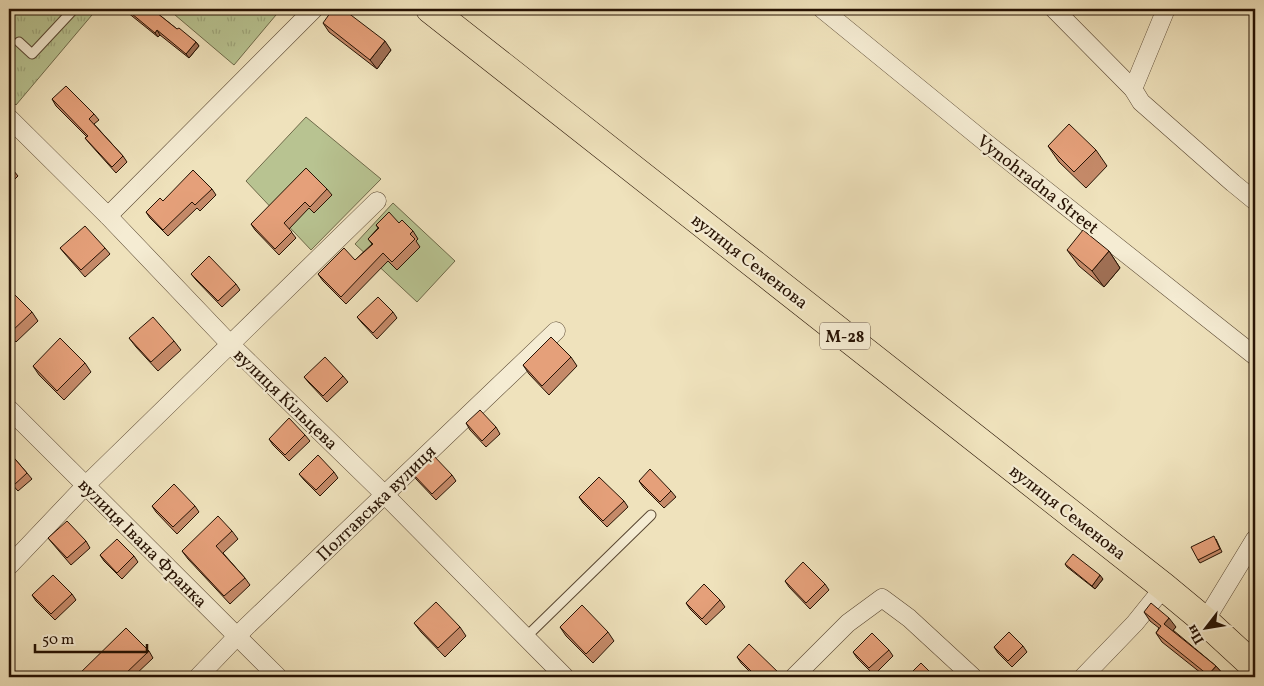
<svg xmlns="http://www.w3.org/2000/svg" width="1264" height="686" font-family="Vollkorn,serif">
<style>
.park{fill:url(#park-tufts);stroke:#6f6a4a}
.garden{fill:#b8c391;stroke:#6f6a4a}
.lines{fill:none;stroke-linecap:round;stroke-linejoin:round}
.service-casing{stroke:#584631;stroke-width:11}
.minor-casing{stroke:#584631;stroke-width:19}
.trunk-casing{stroke:#261203;stroke-width:29}
.service{stroke:#f5ecd3;stroke-width:9}
.minor{stroke:#f5ecd3;stroke-width:18}
.trunk{stroke:#efe2bc;stroke-width:28}
.wall{fill:#c58a69;stroke:#261203}
.shaded-wall{fill:#a07055;stroke:#261203}
.building{fill:#e5a07a;stroke:#261203}
.labels{text-anchor:middle;stroke-width:4.5;stroke-linejoin:round;paint-order:stroke}
.shield{fill:#f5ecd3;stroke:#645341;stroke-width:1}
.shield-label{font-size:16px;font-weight:bold;fill:#261203}
.street-label{font-size:18px;fill:#261203;stroke:#f5ecd3}
</style>
<defs>
<pattern id="park-tufts" width="24" height="20" patternUnits="userSpaceOnUse" patternTransform="scale(1.25)"><rect width="24" height="20" fill="#b8c391"/><path d="M3 7l-1-3M5 7V3M7 7l1-3M15 17l-1-3M17 17v-4M19 17l1-3" fill="none" stroke="#9ea67b"/></pattern>
</defs>
<rect width="100%" height="100%" fill="#efe2bc"/>
<filter id="stains"><feTurbulence type="fractalNoise" baseFrequency=".004" numOctaves="4"/><feColorMatrix values="0 0 0 0 .2 0 0 0 0 .09 0 0 0 0 .02 0 0 0 .5 -.17"/></filter>
<radialGradient id="worn" r=".72"><stop offset=".6" stop-color="#630" stop-opacity="0"/><stop offset="1" stop-color="#630" stop-opacity=".3"/></radialGradient>
<g class="park">
<polygon points="9,9 97,9 16,105 9,98"/>
<polygon points="168,9 281,9 234,65"/>
</g>
<g class="garden">
<polygon points="306,117 381,179 311,250 246,181"/>
<polygon points="393,203 455,261 417,302 355,244"/>
</g>
<g class="lines">
<g class="service-casing">
<g id="service">
<polyline points="19,42 32,54 74,9"/>
<polyline points="526,637 651,515"/>
</g>
</g>
<g class="minor-casing">
<g id="minor">
<polyline points="822,9 985,142 1255,356"/>
<polyline points="1054,9 1133,89 1141,102 1233,183 1255,201"/>
<polyline points="1133,89 1166,9"/>
<polyline points="9,118 108,216 231,345 384,494 565,677"/>
<polyline points="108,216 314,9"/>
<polyline points="9,409 278,677"/>
<polyline points="9,566 85,486 377,201"/>
<polyline points="1205,621 1255,539"/>
<polyline points="198,677 246,627 556,331"/>
<polyline points="794,677 848,623 882,598 909,618 973,677"/>
<polyline points="1083,677 1135,623 1164,587"/>
</g>
</g>
<g class="trunk-casing">
<polyline id="trunk" points="430,9 1164,587 1205,621 1255,667"/>
</g>
<use href="#service" class="service"/>
<use href="#minor" class="minor"/>
<use href="#trunk" class="trunk"/>
</g>
<g class="wall">
<polygon points="9,9 15,9 17,13 9,20"/>
<polygon points="125,9 152,9 177,29 196,42 199,46 189,58 160,35 158,37 127,12"/>
<polygon points="323,23 391,50 377,69 329,32"/>
<polygon points="52,99 94,114 99,120 94,124 123,156 127,162 116,173 90,144 85,138 87,137 56,106"/>
<polygon points="1048,146 1096,150 1107,166 1086,188 1059,162"/>
<polygon points="9,165 18,176 9,185"/>
<polygon points="212,189 216,195 200,211 197,208 168,236 150,218 146,212 163,201"/>
<polygon points="327,189 332,195 314,213 309,208 289,229 296,238 279,255 255,230 251,224"/>
<polygon points="399,223 413,231 418,239 416,241 420,247 397,270 388,261 346,304 323,281 318,274 355,260 372,244 368,239 378,228 376,225"/>
<polygon points="60,248 105,248 110,254 85,277 65,254"/>
<polygon points="1067,250 1109,251 1120,268 1104,287 1079,266"/>
<polygon points="191,274 236,284 240,290 222,307 196,280"/>
<polygon points="9,289 32,312 38,321 16,342 9,334"/>
<polygon points="393,312 397,318 377,339 362,323 357,317"/>
<polygon points="129,338 174,341 181,350 158,371 136,347"/>
<polygon points="571,357 577,366 549,395 529,374 523,365"/>
<polygon points="85,363 91,372 64,400 39,375 33,366"/>
<polygon points="343,376 348,382 327,402 309,383 304,377"/>
<polygon points="466,423 496,427 500,434 486,447 470,430"/>
<polygon points="305,435 310,441 289,461 273,445 269,439"/>
<polygon points="9,452 27,473 32,479 18,491 9,481"/>
<polygon points="334,472 338,478 320,496 304,480 299,474"/>
<polygon points="412,473 452,475 456,481 436,500 416,479"/>
<polygon points="639,481 671,491 676,497 664,508 643,487"/>
<polygon points="579,497 624,501 628,507 607,527 583,503"/>
<polygon points="152,506 195,506 199,512 177,534 156,512"/>
<polygon points="232,531 238,539 223,553 245,578 250,585 230,604 188,559 182,551"/>
<polygon points="48,538 86,541 90,548 71,565 53,544"/>
<polygon points="1216,539 1222,552 1200,563 1198,560"/>
<polygon points="100,555 134,556 138,562 122,579 104,561"/>
<polygon points="1065,564 1103,579 1095,589 1067,567"/>
<polygon points="785,581 825,584 829,590 810,609 789,587"/>
<polygon points="72,594 76,600 55,620 36,601 32,595"/>
<polygon points="720,600 725,607 706,625 690,609 686,603"/>
<polygon points="1144,612 1176,627 1173,630 1216,666 1223,674 1220,677 1206,677 1162,642 1156,633 1159,628 1150,621"/>
<polygon points="414,623 460,627 466,636 445,657 421,632"/>
<polygon points="9,625 12,630 9,634"/>
<polygon points="560,627 608,632 614,641 593,663 566,636"/>
<polygon points="1023,646 1027,652 1012,667 998,653 994,647"/>
<polygon points="889,650 893,656 874,675 857,658 853,652"/>
<polygon points="149,651 153,658 133,677 72,677 76,677"/>
<polygon points="737,657 780,674 781,677 755,677 741,663"/>
</g>
<g class="shaded-wall">
<polygon points="157,30 160,35 158,37 155,33"/>
<polygon points="385,41 391,50 377,69 370,60"/>
<polygon points="196,42 199,46 189,58 186,54"/>
<polygon points="1109,251 1120,268 1104,287 1092,271"/>
<polygon points="1100,575 1103,579 1095,589 1092,586"/>
<polygon points="1169,618 1176,627 1171,633 1164,624"/>
<polygon points="1216,666 1223,674 1220,677 1210,677 1208,675"/>
</g>
<g class="building">
<polygon points="126,9 152,9 177,29 179,28 196,42 186,54 157,30 155,33"/>
<polygon points="333,9 343,9 385,41 370,60 323,23"/>
<polygon points="66,86 94,114 89,119 123,156 112,167 85,138 88,136 52,99"/>
<polygon points="1069,124 1096,150 1074,172 1048,146"/>
<polygon points="9,165 13,170 9,174"/>
<polygon points="306,168 327,189 310,207 305,202 284,223 292,232 275,249 251,224"/>
<polygon points="193,170 212,189 195,205 192,202 163,230 146,212 160,198 163,201"/>
<polygon points="389,212 399,223 402,220 413,231 410,234 415,239 392,262 383,253 341,297 318,274 344,248 355,260 373,244 368,239 379,228 376,225"/>
<polygon points="85,226 105,248 81,270 60,248"/>
<polygon points="1083,230 1109,251 1092,271 1067,250"/>
<polygon points="209,256 236,284 218,301 191,274"/>
<polygon points="9,289 32,312 10,333 9,332"/>
<polygon points="378,297 393,312 373,333 357,317"/>
<polygon points="153,317 174,341 151,362 129,338"/>
<polygon points="551,337 571,357 542,386 523,365"/>
<polygon points="60,338 85,363 57,391 33,366"/>
<polygon points="325,357 343,376 323,396 304,377"/>
<polygon points="480,410 496,427 482,441 466,423"/>
<polygon points="289,418 305,435 285,455 269,439"/>
<polygon points="9,452 27,473 14,485 9,480"/>
<polygon points="432,454 452,475 432,494 412,473"/>
<polygon points="318,455 334,472 316,490 299,474"/>
<polygon points="650,469 671,491 660,502 639,481"/>
<polygon points="599,477 624,501 603,521 579,497"/>
<polygon points="174,484 195,506 173,527 152,506"/>
<polygon points="218,516 232,531 216,546 245,578 224,596 182,551"/>
<polygon points="67,521 86,541 67,558 48,538"/>
<polygon points="1214,536 1220,549 1198,560 1191,547"/>
<polygon points="117,539 134,556 117,573 100,555"/>
<polygon points="1073,554 1100,575 1092,586 1065,564"/>
<polygon points="803,562 825,584 806,603 785,581"/>
<polygon points="53,575 72,594 51,614 32,595"/>
<polygon points="704,584 720,600 702,619 686,603"/>
<polygon points="436,602 460,627 438,648 414,623"/>
<polygon points="1151,603 1169,618 1164,624 1216,666 1208,675 1156,633 1161,626 1144,612"/>
<polygon points="582,605 608,632 586,654 560,627"/>
<polygon points="126,628 149,651 122,677 72,677 75,675 76,677"/>
<polygon points="1009,632 1023,646 1008,661 994,647"/>
<polygon points="872,633 889,650 869,668 853,652"/>
<polygon points="749,644 780,674 777,677 757,677 737,657"/>
<polygon points="921,663 935,677 907,677"/>
</g>
<g class="labels">
<rect class="shield" x="820" y="322.5" width="50" height="27" rx="4"/>
<g class="shield-label">
<text x="845" y="342">М-28</text>
</g>
<g class="street-label">
<text transform="translate(1038 184) rotate(38)" y="6">Vynohradna Street</text>
<text transform="translate(750 261) rotate(38)" y="6">вулиця Семенова</text>
<text transform="translate(286 399) rotate(44)" y="6">вулиця Кільцева</text>
<text transform="translate(376 503) rotate(-44)" y="6">Полтавська вулиця</text>
<text transform="translate(1068 512) rotate(38)" y="6">вулиця Семенова</text>
<text transform="translate(143 543) rotate(45)" y="6">вулиця Івана Франка</text>
</g>
</g>
<rect width="1264" height="686" fill="none" stroke="#efe2bc" stroke-width="30"/>
<rect x="10" y="10" width="1244" height="666" fill="none" stroke="#261203" stroke-width="2.5"/>
<rect x="15" y="15" width="1234" height="656" fill="none" stroke="#261203"/>
<g transform="translate(1206 628) rotate(239)" stroke="#f5ecd3" stroke-width="4" paint-order="stroke">
<path d="M0-4L9 19L0 12L-9 19Z" fill="#261203"/>
<text y="-8" font-size="14" font-weight="bold" text-anchor="middle" fill="#261203">Пн</text>
</g>
<path d="M35 644v8h112v-8" fill="none" stroke="#261203" stroke-width="2.5"/>
<text x="42" y="644" font-size="15" fill="#261203" stroke="#f5ecd3" stroke-width="4" paint-order="stroke">50 m</text>
<rect width="100%" height="100%" filter="url(#stains)"/>
<rect width="100%" height="100%" fill="url(#worn)"/>
</svg>
